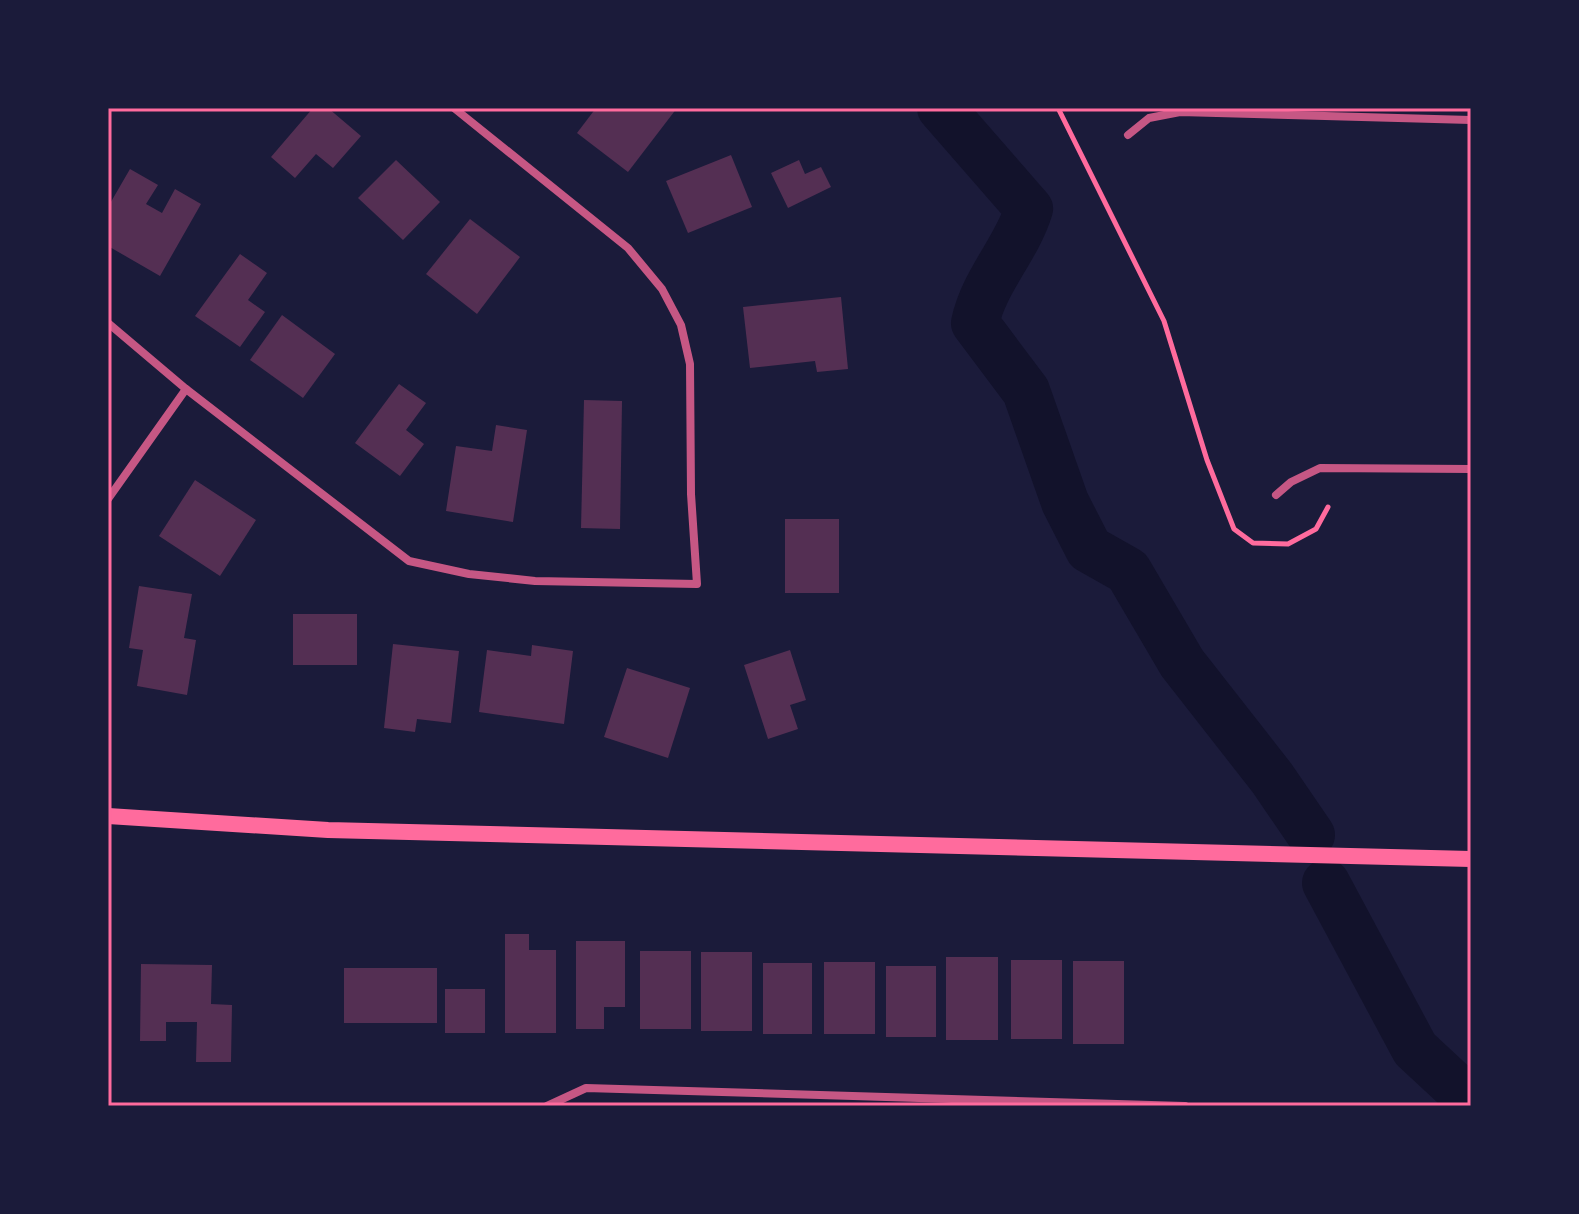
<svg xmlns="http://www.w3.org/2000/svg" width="1579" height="1214" font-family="Manrope,sans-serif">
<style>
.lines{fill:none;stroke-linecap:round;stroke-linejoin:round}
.river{stroke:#12122b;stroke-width:48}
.building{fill:#542f53}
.path{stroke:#ff6b9d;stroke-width:5}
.minor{stroke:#c65784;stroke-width:8}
.secondary{stroke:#ff6b9d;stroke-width:16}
.neatline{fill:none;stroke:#ff6b9d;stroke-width:3}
</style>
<rect width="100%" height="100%" fill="#1b1b3a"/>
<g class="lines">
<g class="river">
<path d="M 941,108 L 1029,209 C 1016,250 984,281 975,323 L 1026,391 L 1065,502 L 1089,549 L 1128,571 L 1182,663 L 1272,778 L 1311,835"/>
<polyline points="1326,883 1415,1049 1471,1101"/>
</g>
</g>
<g class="building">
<polygon points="313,108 328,108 361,136 333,168 316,154 295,178 271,157"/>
<polygon points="596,108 677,108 628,172 577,133"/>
<polygon points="731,155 752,207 688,233 666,181"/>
<polygon points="396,160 440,202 403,240 358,198"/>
<polygon points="799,160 805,174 821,167 831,187 788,208 771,173"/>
<polygon points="130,169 158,185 146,204 162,213 175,189 201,204 160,276 108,246 108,207"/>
<polygon points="470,219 520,257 477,314 426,274"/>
<polygon points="240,254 267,273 248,300 265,312 240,347 195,316"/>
<polygon points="841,297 848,369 817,372 815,361 750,368 743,307"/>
<polygon points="282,315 335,354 303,398 250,360"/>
<polygon points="399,384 426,403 406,430 424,444 400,476 355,443"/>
<polygon points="584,400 622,401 620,529 581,528"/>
<polygon points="496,425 527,430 513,522 446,511 456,446 492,451"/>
<polygon points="195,480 256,520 220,576 159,536"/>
<rect x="785" y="519" width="54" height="74"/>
<polygon points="139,586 192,594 184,638 196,640 187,695 137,686 143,650 129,648"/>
<rect x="293" y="614" width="64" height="51"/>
<polygon points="393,644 459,651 451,723 417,719 415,732 384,728"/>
<polygon points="532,645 573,651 564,724 479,712 487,650 531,656"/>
<polygon points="790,650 806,700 790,705 798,729 768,739 744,665"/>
<polygon points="627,668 690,688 668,758 604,737"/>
<polygon points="505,934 529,934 529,950 556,950 556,1033 505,1033"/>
<polygon points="576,941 625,941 625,1007 604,1007 604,1029 576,1029"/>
<rect x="640" y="951" width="51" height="78"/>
<rect x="701" y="952" width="51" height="79"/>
<rect x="946" y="957" width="52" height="83"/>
<rect x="1011" y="960" width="51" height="79"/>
<rect x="1073" y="961" width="51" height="83"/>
<rect x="824" y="962" width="51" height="72"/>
<rect x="763" y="963" width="49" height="71"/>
<polygon points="141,964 212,965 211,1004 232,1005 231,1062 196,1062 197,1022 166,1022 166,1041 140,1041"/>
<rect x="886" y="966" width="50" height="71"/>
<rect x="344" y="968" width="93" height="55"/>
<rect x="445" y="989" width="40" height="44"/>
</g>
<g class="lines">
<polyline class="path" points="1058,108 1164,321 1207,460 1234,529 1253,543 1288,544 1316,529 1328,507"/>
<g class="minor">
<polyline points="1128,135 1149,118 1180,112 1471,120"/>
<polyline points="108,323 186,389 409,561 469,574 535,581 697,584 691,494 690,364 681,325 662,289 628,248 454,108"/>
<polyline points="1276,495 1291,482 1320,468 1471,469"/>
<polyline points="108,499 186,389"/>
<polyline points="547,1106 586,1088 1185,1106"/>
</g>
<polyline class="secondary" points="108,816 328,830 1471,859"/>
</g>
<rect width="1579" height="1214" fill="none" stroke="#1b1b3a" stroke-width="220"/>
<rect x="110" y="110" width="1359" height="994" class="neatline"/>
</svg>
